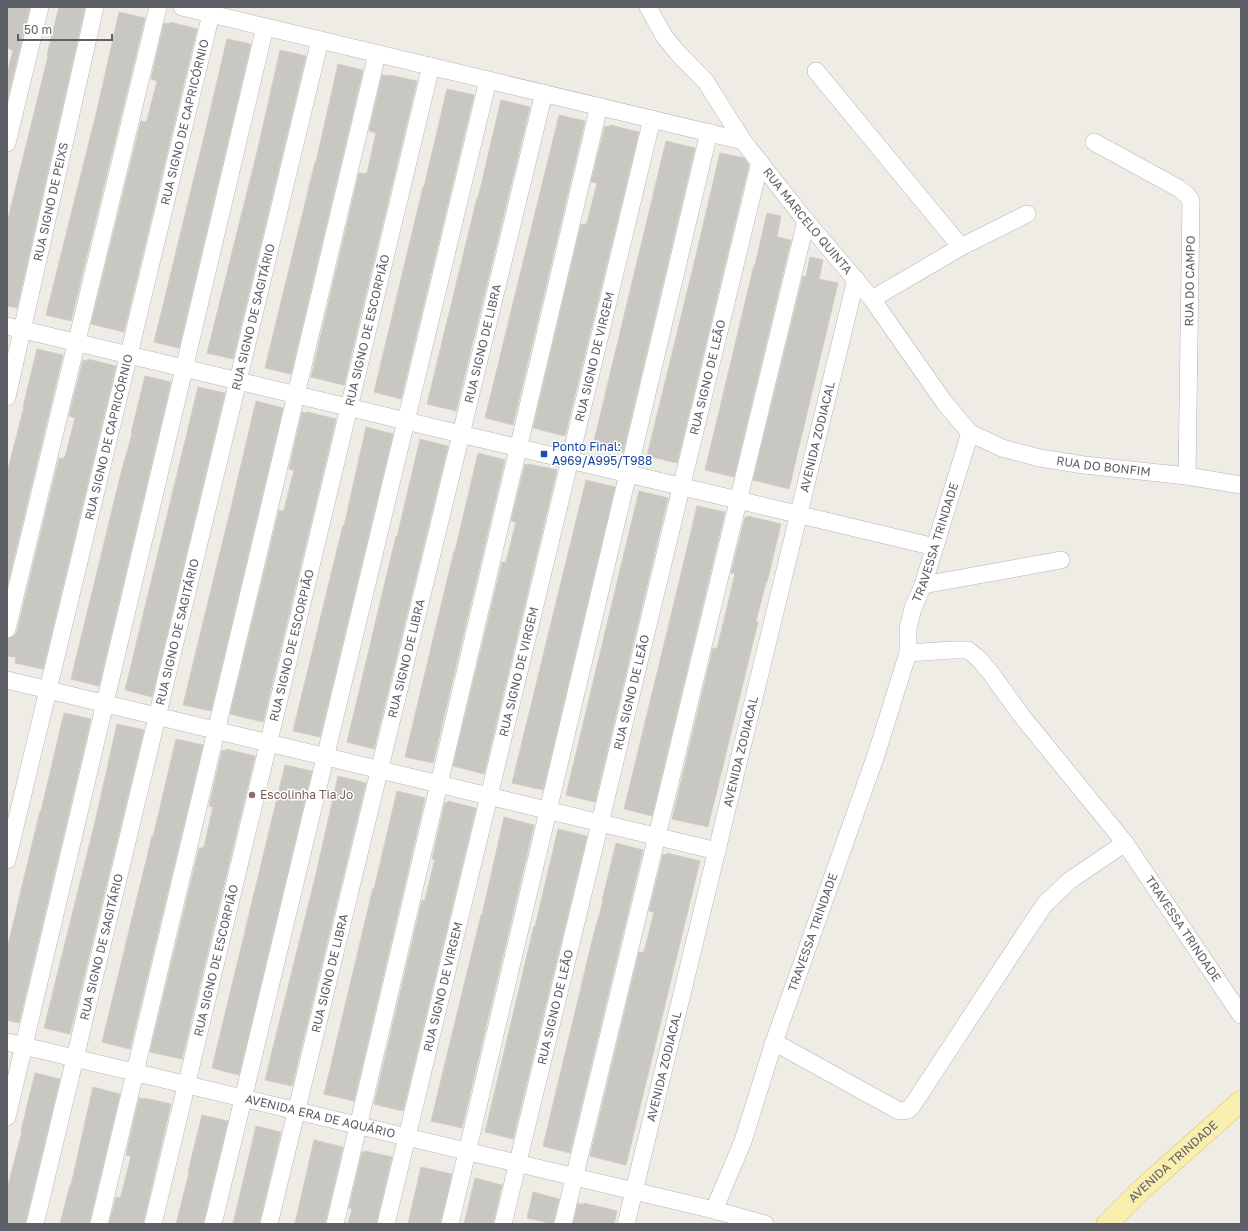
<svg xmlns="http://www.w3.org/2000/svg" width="1248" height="1231" font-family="'Golos Text',sans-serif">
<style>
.building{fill:#c9c7c2;stroke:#d2cec4}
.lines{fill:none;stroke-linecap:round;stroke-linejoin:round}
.minor-casing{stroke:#b2b5b9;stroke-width:18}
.major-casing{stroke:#e5c567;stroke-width:22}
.minor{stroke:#fff;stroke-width:17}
.major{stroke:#f8eeb0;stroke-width:21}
.transit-dot{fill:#1a4fb4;stroke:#fff;stroke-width:1.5}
.education-dot{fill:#8d6e63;stroke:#fff;stroke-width:1.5}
.labels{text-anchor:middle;stroke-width:3;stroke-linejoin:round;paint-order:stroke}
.street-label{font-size:12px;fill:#5d6064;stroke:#fff}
.transit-label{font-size:12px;fill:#164399;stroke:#fff;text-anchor:start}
.education-label{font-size:12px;fill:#785e54;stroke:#fff;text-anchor:start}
</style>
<rect width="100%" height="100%" fill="#eeece5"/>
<g class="building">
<polygon points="7,7 30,7 7,101 7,74 13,50 7,48"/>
<polygon points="59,7 85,7 17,308 7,306 7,223 48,56 47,55"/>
<polygon points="119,12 145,18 71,321 46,315 97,110"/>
<polygon points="170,22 197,29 124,332 91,324 141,121 146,122 147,120 157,81 151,79 164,23 170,24"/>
<polygon points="227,39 251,44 179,348 154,342 204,137"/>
<polygon points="280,50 306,56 233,359 207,353 258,148"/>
<polygon points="338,64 363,70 291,374 265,368 315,162 316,162"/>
<polygon points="382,75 389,76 389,75 417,81 344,385 311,377 359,173 365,174 366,172 367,173 376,133 369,131"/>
<polygon points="447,89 474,95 401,399 374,392 423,187 424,187"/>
<polygon points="501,100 530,107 456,411 427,404 477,198 478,198"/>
<polygon points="559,115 585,121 513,425 485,418"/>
<polygon points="610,125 639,132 565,436 533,428 581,224 586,225 586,223 587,223 597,183 591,182 605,126 609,127"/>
<polygon points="666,141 695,148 623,452 593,445"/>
<polygon points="720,153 744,158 749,165 677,463 647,456 697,251"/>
<polygon points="767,213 781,216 777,237 791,240 734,477 705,470 754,265 755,265"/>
<polygon points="810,257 823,260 819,279 838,283 789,489 753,480 803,276 805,277 806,276"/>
<polygon points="37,349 63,355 7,587 7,473 24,407 23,407"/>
<polygon points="88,359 116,366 43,669 15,663 16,657 7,656 7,639 14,636 17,631 59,458 64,459 64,457 65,457 75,418 69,416 83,360 87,361"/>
<polygon points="145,376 171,382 99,686 71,679 121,473 132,434 131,433"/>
<polygon points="198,387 225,393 152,697 125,690"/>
<polygon points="256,401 283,408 211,711 183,705 233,499"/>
<polygon points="302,412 306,413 307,412 336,419 263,722 230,714 279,510 283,511 284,510 294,470 289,469"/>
<polygon points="366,427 393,434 320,737 293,731 343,525 344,526"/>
<polygon points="420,439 448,446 374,749 347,742 396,536 397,537"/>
<polygon points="478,453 505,460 433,763 405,757 454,551 455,551"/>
<polygon points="525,464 528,465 529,464 557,470 484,774 453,766 502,562 505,563 505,561 506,562 516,522 511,521"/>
<polygon points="586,480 615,487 543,790 512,783"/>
<polygon points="639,491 668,498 595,802 566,795"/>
<polygon points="697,506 725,512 652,816 624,809 674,603"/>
<polygon points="748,516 781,524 767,582 766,582 756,621 758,622 708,827 672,819 713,648 717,649 735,574 731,573 745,517 748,517"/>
<polygon points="64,713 91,719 19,1023 7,1020 7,949 40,811 41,811"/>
<polygon points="117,724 144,730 70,1034 44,1028 95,822"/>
<polygon points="176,739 203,745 130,1049 102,1042 152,836 153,837"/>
<polygon points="226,749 255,756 182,1059 150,1052 199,848 202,848 203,847 204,847 213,807 209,806 222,750 226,751"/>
<polygon points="285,765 312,771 239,1075 212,1068"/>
<polygon points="338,776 366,783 292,1086 265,1080 316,874"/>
<polygon points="397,791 425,798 354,1101 324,1094 373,888 374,889"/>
<polygon points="448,801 476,808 403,1111 374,1104 422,900 424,901 425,899 435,859 432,859 445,802 447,803"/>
<polygon points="504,817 534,825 462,1128 431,1121 481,915 482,915"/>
<polygon points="558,829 587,836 513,1139 485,1132 534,926 535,927"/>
<polygon points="616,843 643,850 570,1153 543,1146 592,941 603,901 602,901"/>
<polygon points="667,853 700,861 626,1165 590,1156 639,952 643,953 643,951 644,952 654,912 649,911 663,854 666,855"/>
<polygon points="35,1073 60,1079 25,1224 7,1224 7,1190 22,1131 21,1131"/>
<polygon points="93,1087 120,1094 89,1224 60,1224 70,1185 71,1185"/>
<polygon points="139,1098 144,1099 144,1098 171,1104 143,1224 109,1224 116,1197 120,1198 120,1196 121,1196 131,1156 126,1155"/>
<polygon points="202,1115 228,1121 203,1224 176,1224 189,1173 188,1172"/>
<polygon points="256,1126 281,1132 259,1224 233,1224"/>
<polygon points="314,1140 343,1147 325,1224 295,1224"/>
<polygon points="365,1151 392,1157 376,1224 348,1224 352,1209 349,1208 362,1152 364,1152"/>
<polygon points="421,1167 452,1174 440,1224 408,1224"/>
<polygon points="475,1178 502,1185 493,1224 464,1224"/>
<polygon points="533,1192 559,1199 553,1224 527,1218"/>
<polygon points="578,1203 583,1205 584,1203 617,1211 614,1224 573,1224"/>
</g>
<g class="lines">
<g class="minor-casing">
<g id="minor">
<polyline points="182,7 743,141"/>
<path id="s1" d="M 648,7 L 664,36 L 677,52 L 706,82 L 743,141 L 806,221 L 872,299 L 944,402 L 970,433 L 1002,448 L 1040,458 L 1084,465 L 1187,476 L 1241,485"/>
<polyline points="816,71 961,247 872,299"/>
<polyline points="1094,142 1178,188 1187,195 1191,201 1187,476"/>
<polyline points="7,143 40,7"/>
<polyline points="961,247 1027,214"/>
<polyline points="7,326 935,547"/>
<path id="s2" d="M 7,397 L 95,7"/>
<polyline points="923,585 1061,560"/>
<polyline points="7,629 158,7"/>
<path id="s3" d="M 908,653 L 953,650 L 968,650 L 979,659 L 990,672 L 1021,715 L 1125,843 L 1241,1015"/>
<polyline points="7,680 717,851"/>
<path id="s4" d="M 7,860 L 211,14"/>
<path id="s5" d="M 7,1042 L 634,1191 L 714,1210 L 765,1224"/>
<polyline points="774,1042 899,1111 908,1110 912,1106 1026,932 1045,904 1069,881 1125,843"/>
<polyline points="7,1117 265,27"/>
<path id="s6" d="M 714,1210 L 743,1141 L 774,1042 L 876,755 L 908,653 L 908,628 L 913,608 L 923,585 L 970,433"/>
<path id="s7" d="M 35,1224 L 320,40"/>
<polyline points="99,1224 377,54"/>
<path id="s8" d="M 153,1224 L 431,66"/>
<polyline points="213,1224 488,80"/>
<path id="s9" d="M 269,1224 L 544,93"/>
<polyline points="335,1224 599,106"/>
<path id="s10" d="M 386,1224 L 652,119"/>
<polyline points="450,1224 709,132"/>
<path id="s11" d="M 503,1224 L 760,162"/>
<polyline points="563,1224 806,221"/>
<path id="s12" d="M 626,1224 L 856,279"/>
</g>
</g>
<g class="major-casing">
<g id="major">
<path id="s13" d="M 1107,1224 L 1141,1190 L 1241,1101"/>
</g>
</g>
<use href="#minor" class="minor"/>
<use href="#major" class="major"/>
</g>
<rect class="transit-dot" x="540" y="450" width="8" height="8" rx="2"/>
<circle class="education-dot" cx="252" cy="795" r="4"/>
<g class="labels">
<g class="street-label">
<text dy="4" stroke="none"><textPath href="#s4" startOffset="759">RUA SIGNO DE CAPRICÓRNIO</textPath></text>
<text dy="4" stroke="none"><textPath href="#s2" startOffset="200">RUA SIGNO DE PEIXS</textPath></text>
<text dy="4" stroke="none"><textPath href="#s1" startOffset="268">RUA MARCELO QUINTA</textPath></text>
<text transform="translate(1190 281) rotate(-89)" y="4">RUA DO CAMPO</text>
<text dy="4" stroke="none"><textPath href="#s7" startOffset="933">RUA SIGNO DE SAGITÁRIO</textPath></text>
<text dy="4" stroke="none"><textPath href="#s8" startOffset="919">RUA SIGNO DE ESCORPIÃO</textPath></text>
<text dy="4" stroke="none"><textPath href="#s9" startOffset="906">RUA SIGNO DE LIBRA</textPath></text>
<text dy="4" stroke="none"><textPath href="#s10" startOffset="892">RUA SIGNO DE VIRGEM</textPath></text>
<text dy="4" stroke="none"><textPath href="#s11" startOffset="871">RUA SIGNO DE LEÃO</textPath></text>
<text dy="4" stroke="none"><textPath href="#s4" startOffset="435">RUA SIGNO DE CAPRICÓRNIO</textPath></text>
<text dy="4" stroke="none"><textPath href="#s12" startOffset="810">AVENIDA ZODIACAL</textPath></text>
<text dy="4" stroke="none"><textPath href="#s1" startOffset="674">RUA DO BONFIM</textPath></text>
<text dy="4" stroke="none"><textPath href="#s6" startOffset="705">TRAVESSA TRINDADE</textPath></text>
<text dy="4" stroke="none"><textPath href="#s7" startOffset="609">RUA SIGNO DE SAGITÁRIO</textPath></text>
<text dy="4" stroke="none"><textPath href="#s8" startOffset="595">RUA SIGNO DE ESCORPIÃO</textPath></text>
<text dy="4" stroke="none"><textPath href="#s9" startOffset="582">RUA SIGNO DE LIBRA</textPath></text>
<text dy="4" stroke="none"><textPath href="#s10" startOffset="568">RUA SIGNO DE VIRGEM</textPath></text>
<text dy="4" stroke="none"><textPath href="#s11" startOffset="547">RUA SIGNO DE LEÃO</textPath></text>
<text dy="4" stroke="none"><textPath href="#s12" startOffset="486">AVENIDA ZODIACAL</textPath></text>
<text dy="4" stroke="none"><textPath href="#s3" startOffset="413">TRAVESSA TRINDADE</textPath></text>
<text dy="4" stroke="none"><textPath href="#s6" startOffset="295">TRAVESSA TRINDADE</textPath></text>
<text dy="4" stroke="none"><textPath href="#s7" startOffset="285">RUA SIGNO DE SAGITÁRIO</textPath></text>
<text dy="4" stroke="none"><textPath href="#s8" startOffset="271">RUA SIGNO DE ESCORPIÃO</textPath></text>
<text dy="4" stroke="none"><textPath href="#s9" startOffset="258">RUA SIGNO DE LIBRA</textPath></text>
<text dy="4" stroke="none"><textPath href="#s10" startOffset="244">RUA SIGNO DE VIRGEM</textPath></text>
<text dy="4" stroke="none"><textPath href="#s11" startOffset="223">RUA SIGNO DE LEÃO</textPath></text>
<text dy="4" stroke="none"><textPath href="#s12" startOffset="162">AVENIDA ZODIACAL</textPath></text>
<text dy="4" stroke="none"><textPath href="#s5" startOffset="322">AVENIDA ERA DE AQUÁRIO</textPath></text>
<text dy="4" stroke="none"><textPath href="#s13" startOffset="91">AVENIDA TRINDADE</textPath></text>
</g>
<g class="transit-label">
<text x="552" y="451">Ponto Final:<tspan x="552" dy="14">A969/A995/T988</tspan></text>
</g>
<g class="education-label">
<text x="260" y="799">Escolinha Tia Jo</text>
</g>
</g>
<rect width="1248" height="1231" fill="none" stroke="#5d6064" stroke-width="16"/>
<path d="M18 34v6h94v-6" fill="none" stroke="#5d6064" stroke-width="2"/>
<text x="24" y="34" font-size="12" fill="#5d6064" stroke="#ffffff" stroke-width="3" paint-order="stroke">50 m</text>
</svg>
